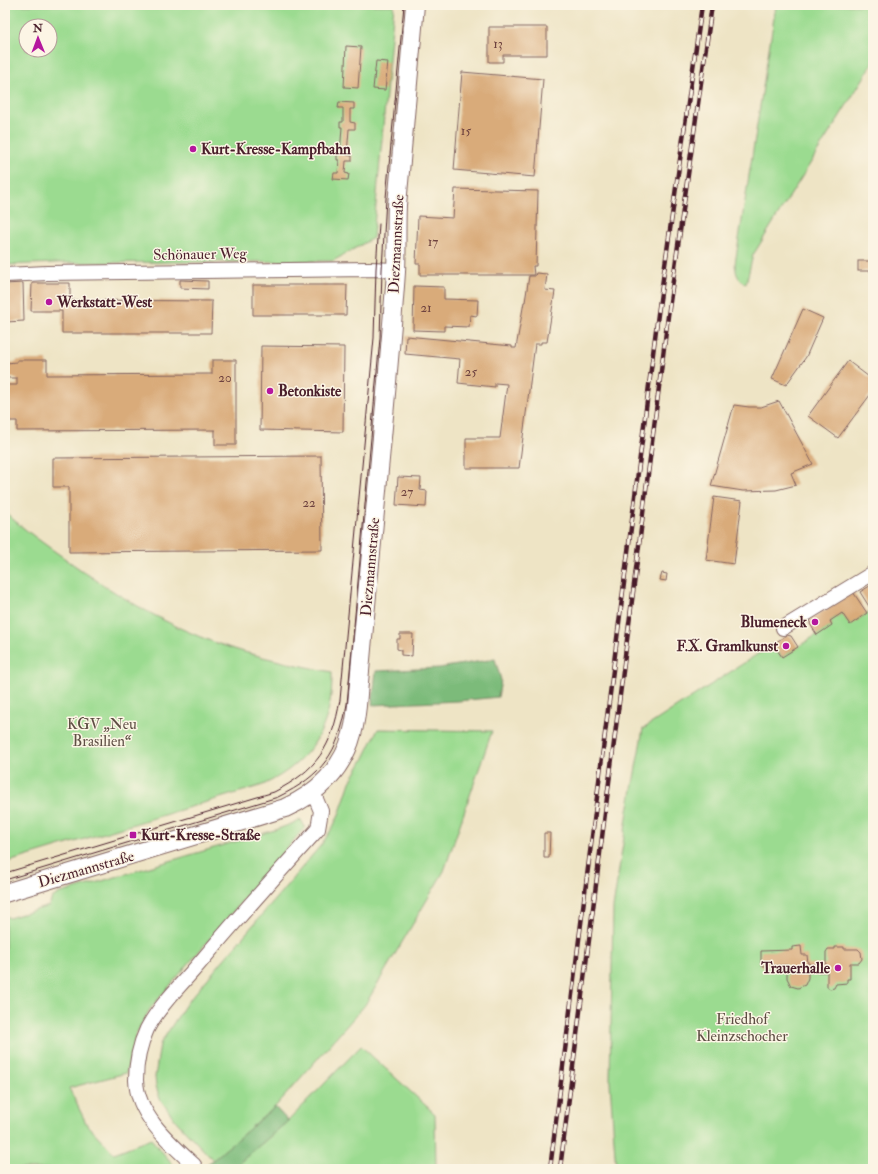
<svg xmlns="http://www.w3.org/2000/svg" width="878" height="1174" font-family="'IM FELL Double Pica',serif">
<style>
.green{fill:#9bdb90;stroke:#727d5e;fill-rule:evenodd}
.forest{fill:#7cbb7a;stroke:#636d52}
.building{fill:#d9ab7a}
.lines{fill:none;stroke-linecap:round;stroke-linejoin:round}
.minor-casing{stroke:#836461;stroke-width:16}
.tertiary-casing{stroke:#836461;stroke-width:20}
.minor{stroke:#fff;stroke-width:14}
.tertiary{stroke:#fff;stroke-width:18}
.tram{stroke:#4a1f2b;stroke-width:1}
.rail-casing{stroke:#4a1f2b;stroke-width:4.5}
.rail{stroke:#fcf5e5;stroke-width:3;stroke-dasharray:9;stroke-linecap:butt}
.poi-dot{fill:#b5179e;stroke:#fcf5e5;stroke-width:1.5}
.labels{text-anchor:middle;stroke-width:3;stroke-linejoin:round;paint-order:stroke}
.number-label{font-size:13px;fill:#6e423f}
.poi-label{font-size:15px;font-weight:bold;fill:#4a1f2b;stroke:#fcf5e5;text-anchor:start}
.street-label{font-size:15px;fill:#4a1f2b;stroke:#fcf5e5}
.park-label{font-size:15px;fill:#5e4e44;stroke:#fcf5e5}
</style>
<rect width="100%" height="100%" fill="#fcf5e5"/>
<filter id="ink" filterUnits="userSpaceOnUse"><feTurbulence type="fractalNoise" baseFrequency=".025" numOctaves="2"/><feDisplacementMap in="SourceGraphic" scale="8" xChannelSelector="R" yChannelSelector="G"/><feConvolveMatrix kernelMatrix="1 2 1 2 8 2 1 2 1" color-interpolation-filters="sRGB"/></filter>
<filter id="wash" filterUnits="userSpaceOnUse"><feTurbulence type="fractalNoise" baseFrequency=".012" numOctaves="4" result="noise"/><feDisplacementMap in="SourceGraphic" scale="16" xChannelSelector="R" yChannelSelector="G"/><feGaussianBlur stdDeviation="0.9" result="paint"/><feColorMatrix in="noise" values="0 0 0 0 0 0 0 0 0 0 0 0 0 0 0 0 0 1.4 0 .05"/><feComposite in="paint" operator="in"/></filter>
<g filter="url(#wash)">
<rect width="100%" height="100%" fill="#eee4c5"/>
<g class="green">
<path d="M 5,5 L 394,5 L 373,238 L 333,261 L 56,263 L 5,265 ZM 26,26 L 50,26 L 50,50 L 26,50 Z"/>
<path d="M 776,5 L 873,5 L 873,63 L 753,255 L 746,284 C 737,279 736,273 735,264 Z"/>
<path d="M 5,512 C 24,530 46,545 67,560 C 109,590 150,616 198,636 C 241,654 287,663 332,672 C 333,725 313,761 263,785 L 5,863 Z"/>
<polygon points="873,609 873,1169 616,1169 610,1082 613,908 628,811 643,729 773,644 782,657 832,625 830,621 842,613 850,625"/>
<polygon points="378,729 492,731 444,871 365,1005 275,1107 213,1160 176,1121 160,1099 156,1086 155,1077 160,1044 186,1004 321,845 333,827 340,812 350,782 363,760"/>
<polygon points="301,820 305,827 150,1009 136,1034 126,1073 69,1088 87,1125 114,1153 151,1139 177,1169 5,1169 5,915 9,918 49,906 52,898 58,894 278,829"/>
<polygon points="361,1046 435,1114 436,1169 246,1169 239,1163 288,1121"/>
</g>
<g class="forest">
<polygon points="495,659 501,680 498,697 458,701 372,705 376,671 439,668"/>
<polygon points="275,1107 288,1121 239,1163 230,1169 200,1169 213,1160"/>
</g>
<g id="blocks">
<g class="building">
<polygon points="489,27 547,27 547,55 503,55 503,62 489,62"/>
<polygon points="346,46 361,47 358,88 344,87"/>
<polygon points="376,61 388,62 385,90 373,89"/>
<polygon points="462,72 543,79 535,177 454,170"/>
<polygon points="339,102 354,103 354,109 350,109 350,122 355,123 355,129 349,129 347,155 352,156 352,161 346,161 345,173 349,174 348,180 333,179 334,173 338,173 339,160 337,160 337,154 340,154 342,127 340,127 340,122 343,122 343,108 338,108"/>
<polygon points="455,189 538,191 536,266 533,266 534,275 420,275 420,264 416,264 418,216 453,218"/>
<rect x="858" y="261" width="15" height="10"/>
<polygon points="536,273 547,274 545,290 555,291 547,342 541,342 541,344 535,344 519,468 466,468 466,438 500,438 507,384 495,383 495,387 458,383 460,359 405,354 406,336 512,346 512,348 516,348 524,302 525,302 529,276 535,276"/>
<polygon points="180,280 208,281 208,289 180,288"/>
<polygon points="23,283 24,321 5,322 5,284"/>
<polygon points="32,283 70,283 70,300 212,301 211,333 62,333 62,311 31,311"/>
<polygon points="253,285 347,285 346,315 253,315"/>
<polygon points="414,286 444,287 444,299 478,300 477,316 470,315 469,327 444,326 444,331 413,330"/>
<polygon points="803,309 823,318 806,357 786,385 772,379"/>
<polygon points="261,346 344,347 343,432 260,430"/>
<polygon points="17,360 47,360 47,375 212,374 212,360 236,360 236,445 215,445 215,430 17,431 17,421 5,421 5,385 17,385 17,378 6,378 6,363 17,362"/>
<polygon points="848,361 873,380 873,391 838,438 808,416"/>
<polygon points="779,401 813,464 791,473 796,485 776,490 743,491 711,486 734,405 749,407 761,407"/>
<polygon points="321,456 322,550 69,552 69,487 53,487 53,458"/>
<polygon points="398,477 421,478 420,490 427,491 426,507 396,505"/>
<polygon points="714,497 742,501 734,564 706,560"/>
<polygon points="662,573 667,574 666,581 660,580"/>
<polygon points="873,584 873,606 870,608 860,592"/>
<polygon points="853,592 867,613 850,625 842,613 830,621 832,625 817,635 810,624 811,619"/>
<polygon points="400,634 413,634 412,656 401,655 401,650 397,649 397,639 400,639"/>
<polygon points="787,635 791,636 798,647 782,657 773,644"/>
<polygon points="544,833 550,833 549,858 544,858"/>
<polygon points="801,946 802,955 807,955 808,964 826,964 826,952 828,949 835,949 835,947 844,947 844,949 858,949 861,952 862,959 859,963 850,963 850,979 847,979 847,983 836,984 834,988 830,989 827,987 827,972 808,972 808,978 805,985 798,988 791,986 787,978 787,965 761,966 761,951 792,950 792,947"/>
</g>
</g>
</g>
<g filter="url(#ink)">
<use href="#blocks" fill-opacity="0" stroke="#836461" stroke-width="1"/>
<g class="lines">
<g class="minor-casing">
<g id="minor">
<polyline points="5,275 47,273 369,269 396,270"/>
<polyline points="783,628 873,573"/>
<path d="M 194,1165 C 170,1143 137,1115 136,1080 C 136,1063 140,1044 147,1029 C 159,1006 180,986 198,965 C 237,919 277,874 318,829 L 321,811 L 313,792"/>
</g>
</g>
<g class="tertiary-casing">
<path id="tertiary" d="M 5,893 L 285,808 C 317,794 343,769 352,734 C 356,721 357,708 358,694 C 370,553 386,413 396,272 C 397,249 396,227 397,205 L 415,5"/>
</g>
<use href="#minor" class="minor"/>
<use href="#tertiary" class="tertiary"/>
<g class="tram">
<path d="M 5,873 L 274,792 C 317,770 332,747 340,700 L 374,338 L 376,269 L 379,224"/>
<path d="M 5,880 L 278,797 C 323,775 338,753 347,704 L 380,338 L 382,270 L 386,198 L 404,5"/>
</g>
<g class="rail-casing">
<g id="rail">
<polyline points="550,1169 658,314 702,5"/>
<polyline points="560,1169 668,316 712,5"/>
</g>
</g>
<use href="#rail" class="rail"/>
</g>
</g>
<g class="poi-dot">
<circle cx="193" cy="149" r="4"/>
<circle cx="49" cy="302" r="4"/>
<circle cx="270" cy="391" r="4"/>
<circle cx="815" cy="622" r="4"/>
<circle cx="786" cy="646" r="4"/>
<rect x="129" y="831" width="8" height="8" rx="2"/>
<circle cx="838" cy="968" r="4"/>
</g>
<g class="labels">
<g class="number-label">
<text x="498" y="48">13</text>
<text x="466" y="135">15</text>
<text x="433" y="246">17</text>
<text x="426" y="312">21</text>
<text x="471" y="376">25</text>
<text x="225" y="382">20</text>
<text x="407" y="496">27</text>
<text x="309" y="507">22</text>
</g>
<g class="poi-label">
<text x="201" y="154">Kurt-Kresse-Kampfbahn</text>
<text x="57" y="307">Werkstatt-West</text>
<text x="278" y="396">Betonkiste</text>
<text x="807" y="627" text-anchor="end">Blumeneck</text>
<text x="778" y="651" text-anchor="end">F.X. Gramlkunst</text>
<text x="141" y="840">Kurt-Kresse-Straße</text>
<text x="830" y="973" text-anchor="end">Trauerhalle</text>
</g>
<g class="street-label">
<text transform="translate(396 244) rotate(-87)" y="5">Diezmannstraße</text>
<text transform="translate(200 254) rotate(-1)" y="5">Schönauer Weg</text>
<text transform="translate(370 567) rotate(-85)" y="5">Diezmannstraße</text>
<text transform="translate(86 869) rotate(-16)" y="5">Diezmannstraße</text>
</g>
<g class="park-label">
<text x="102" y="729">KGV „Neu<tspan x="102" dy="17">Brasilien“</tspan></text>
<text x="742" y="1024">Friedhof<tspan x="742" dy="17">Kleinzschocher</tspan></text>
</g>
</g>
<rect width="878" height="1174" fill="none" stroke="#fcf5e5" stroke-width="20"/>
<g transform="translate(38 38) rotate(359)"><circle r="19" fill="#fcf5e5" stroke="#b59f9b"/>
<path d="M0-3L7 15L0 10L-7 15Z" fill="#b5179e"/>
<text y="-6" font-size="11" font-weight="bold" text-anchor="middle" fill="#4a1f2b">N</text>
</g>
</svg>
